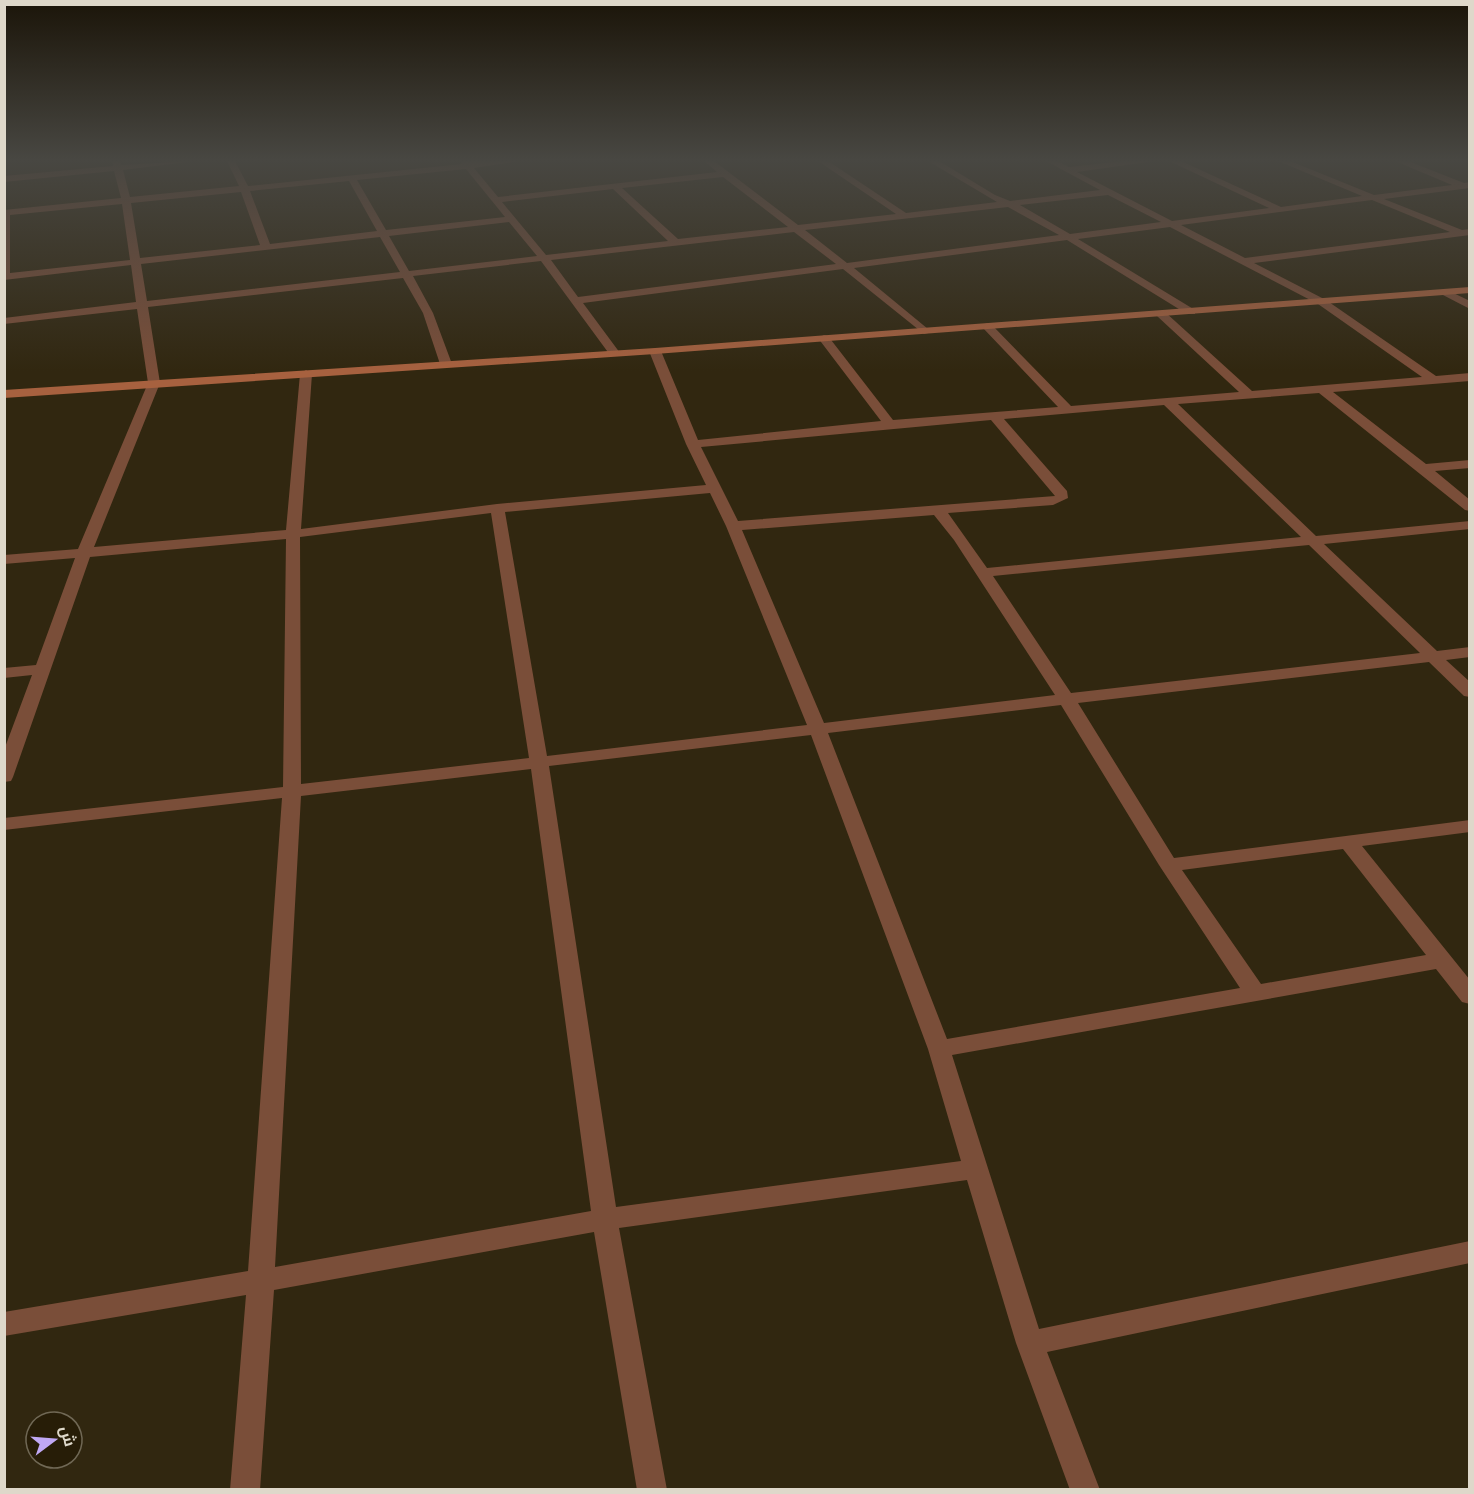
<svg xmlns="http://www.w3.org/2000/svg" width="1474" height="1494" font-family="Spectral,Cairo,serif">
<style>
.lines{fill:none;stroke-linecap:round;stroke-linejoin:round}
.street{fill:#7a4e39;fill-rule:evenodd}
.secondary{fill:#a7613f;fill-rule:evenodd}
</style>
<rect width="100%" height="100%" fill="#312710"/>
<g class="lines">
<g class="street">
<path d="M 112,161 L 120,161 L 121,165 L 195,161 L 123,170 L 130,197 L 239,186 L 227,161 L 235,161 L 248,186 L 462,164 L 460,161 L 519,161 L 474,168 L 498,197 L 717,172 L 704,161 L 714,161 L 798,225 L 896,214 L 818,161 L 828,161 L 906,213 L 997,202 L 928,161 L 939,161 L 995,195 L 1010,201 L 1100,190 L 1046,161 L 1057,161 L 1069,167 L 1124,161 L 1155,161 L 1077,172 L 1172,221 L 1269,208 L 1169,161 L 1181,161 L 1281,207 L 1362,196 L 1278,161 L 1290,161 L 1374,195 L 1452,185 L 1395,161 L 1408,161 L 1464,183 L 1470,182 L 1470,188 L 1384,199 L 1462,230 L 1470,229 L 1470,235 L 1254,263 L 1326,300 L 1436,376 L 1470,373 L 1470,381 L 1333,392 L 1426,464 L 1470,460 L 1470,468 L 1435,471 L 1470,500 L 1470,511 L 1465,510 L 1319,393 L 1178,404 L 1316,536 L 1470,521 L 1470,529 L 1324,544 L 1437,651 L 1470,647 L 1470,657 L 1446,660 L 1470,682 L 1470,697 L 1464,696 L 1429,662 L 1078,703 L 1174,858 L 1470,820 L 1470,832 L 1362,846 L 1470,980 L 1470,1004 L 1462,1002 L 1436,969 L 952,1055 L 1039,1329 L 1470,1241 L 1470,1263 L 1047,1352 L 1100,1490 L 1070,1490 L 1016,1343 L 967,1180 L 619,1228 L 667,1490 L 637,1490 L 594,1232 L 274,1290 L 260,1490 L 230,1490 L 246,1295 L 4,1336 L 4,1312 L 248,1271 L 282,798 L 4,830 L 4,818 L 283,787 L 286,539 L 90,557 L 13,777 L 11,781 L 4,782 L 4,750 L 32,675 L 4,678 L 4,668 L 36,665 L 75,558 L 4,564 L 4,555 L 78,549 L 148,383 L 137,309 L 4,324 L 4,318 L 136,302 L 131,265 L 4,280 L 4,210 L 121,198 L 114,171 L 4,182 L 4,176 L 113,166 ZM 466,169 L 505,217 L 386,230 L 357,180 ZM 723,177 L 788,227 L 678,239 L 622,188 ZM 349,181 L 377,231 L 270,244 L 250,191 ZM 613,189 L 668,241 L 546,255 L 502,202 ZM 241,192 L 260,245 L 140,258 L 131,203 ZM 1108,195 L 1161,222 L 1070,234 L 1020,205 ZM 1372,200 L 1450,232 L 1245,258 L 1181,225 ZM 122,204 L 130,260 L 10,273 L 10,215 ZM 1008,207 L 1059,235 L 847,263 L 805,230 ZM 509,222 L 537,256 L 409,271 L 389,236 ZM 1170,227 L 1318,304 L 1422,377 L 1252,391 L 1165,312 L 1161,311 L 1156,314 L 1157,316 L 1239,392 L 1071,406 L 991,324 L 987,323 L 981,326 L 983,328 L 1058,407 L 893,420 L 828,336 L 824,335 L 818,338 L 881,421 L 698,440 L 661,351 L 655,348 L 649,351 L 686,444 L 706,485 L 497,504 L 301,529 L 312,374 L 306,370 L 300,374 L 286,530 L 94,547 L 160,383 L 148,307 L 403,278 L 423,313 L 440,364 L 446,368 L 452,364 L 433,313 L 413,276 L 541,261 L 610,355 L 614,356 L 620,353 L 583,303 L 843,269 L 924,334 L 928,333 L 928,329 L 854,268 L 1067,240 L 1187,314 L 1195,314 L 1195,310 L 1078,239 ZM 794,232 L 836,264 L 578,297 L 551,260 ZM 380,237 L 400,272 L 147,301 L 141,264 ZM 1164,405 L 1301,537 L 987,568 L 948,513 L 1053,505 L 1068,498 L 1067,491 L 1004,419 ZM 991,420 L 1055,496 L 738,521 L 701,447 ZM 710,493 L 726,526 L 807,725 L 547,756 L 505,512 ZM 491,513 L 529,758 L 301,784 L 300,537 ZM 934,515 L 954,540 L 1055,695 L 824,723 L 742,530 ZM 1309,545 L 1420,653 L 1071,693 L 993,576 ZM 1061,705 L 1159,865 L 1240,988 L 947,1039 L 828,733 ZM 811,735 L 928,1049 L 961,1161 L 616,1207 L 549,766 ZM 531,769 L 591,1211 L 275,1267 L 301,796 ZM 1343,849 L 1426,955 L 1261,984 L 1182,870 Z"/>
<polygon points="1445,289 1470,301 1470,309 1441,294 1440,292"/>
</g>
<polygon class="secondary" points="1470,287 1470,293 655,354 4,398 4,390 655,348"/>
</g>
<linearGradient id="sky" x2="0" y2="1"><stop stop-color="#1b1509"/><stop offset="0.43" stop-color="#484742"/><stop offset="1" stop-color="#484742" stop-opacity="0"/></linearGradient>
<rect width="1474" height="371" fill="url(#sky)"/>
<rect width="1474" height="1494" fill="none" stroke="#ded8ca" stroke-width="12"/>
<g transform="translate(54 1440) rotate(74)"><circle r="28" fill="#271d07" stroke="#706855" stroke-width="1.5"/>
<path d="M0-4.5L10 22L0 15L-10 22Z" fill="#c0a8f4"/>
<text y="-9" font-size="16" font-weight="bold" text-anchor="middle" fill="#ded8ca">ش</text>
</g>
</svg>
